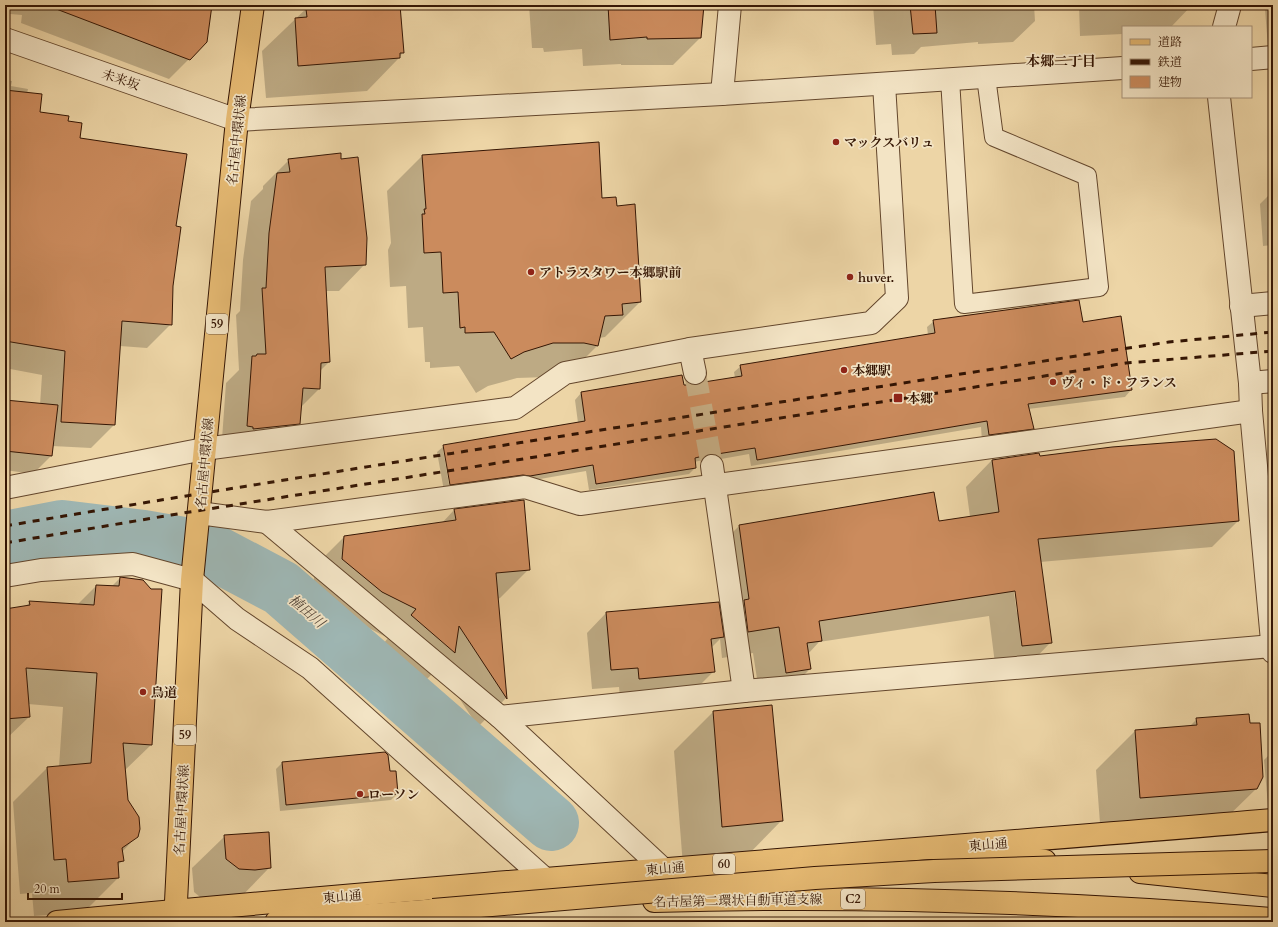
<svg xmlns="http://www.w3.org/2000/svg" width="1278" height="927" font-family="Cardo,'Noto Serif JP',serif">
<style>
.shadow{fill:#0003;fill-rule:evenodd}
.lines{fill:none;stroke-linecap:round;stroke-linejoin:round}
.river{stroke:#9eb6b3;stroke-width:56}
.building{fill:#cb8b5d;stroke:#351604}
.minor-tunnel{stroke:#c8af86;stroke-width:22;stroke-dasharray:22 11;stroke-linecap:butt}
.service-casing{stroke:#63462c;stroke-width:20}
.minor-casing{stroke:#63462c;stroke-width:24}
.tertiary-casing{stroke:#63462c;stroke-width:24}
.primary-casing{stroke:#351604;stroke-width:24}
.motorway-casing{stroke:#351604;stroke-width:24}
.service{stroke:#f3e4c5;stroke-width:18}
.minor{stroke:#f3e4c5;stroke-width:22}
.tertiary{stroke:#f3e4c5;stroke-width:22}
.primary{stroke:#e6ba73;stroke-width:22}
.motorway{stroke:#e6ba73;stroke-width:22}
.rail{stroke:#351604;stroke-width:3;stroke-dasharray:7 7;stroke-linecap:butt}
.motorway-bridge-casing{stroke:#351604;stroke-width:24;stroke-linecap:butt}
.motorway-bridge{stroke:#e6ba73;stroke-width:22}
.poi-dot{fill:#8f2418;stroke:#f3e4c5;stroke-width:1.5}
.labels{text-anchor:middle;stroke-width:3.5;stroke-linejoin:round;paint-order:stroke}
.shield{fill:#f3e4c5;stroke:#6e543e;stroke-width:1}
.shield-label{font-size:12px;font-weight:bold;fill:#351604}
.street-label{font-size:13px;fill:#351604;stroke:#f3e4c5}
.poi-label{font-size:13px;font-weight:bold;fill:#351604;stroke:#f3e4c5;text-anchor:start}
.neighbourhood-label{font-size:14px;font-weight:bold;fill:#351604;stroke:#f3e4c5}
.water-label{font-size:14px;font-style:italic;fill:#544639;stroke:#f3e4c5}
</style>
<rect width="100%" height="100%" fill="#edd5a6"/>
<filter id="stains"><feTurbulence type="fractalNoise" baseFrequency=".005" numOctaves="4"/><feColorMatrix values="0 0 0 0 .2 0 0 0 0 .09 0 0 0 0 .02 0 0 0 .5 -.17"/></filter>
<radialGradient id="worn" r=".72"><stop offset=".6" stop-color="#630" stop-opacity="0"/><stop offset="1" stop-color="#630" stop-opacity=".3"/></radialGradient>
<g class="shadow">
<polygon points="11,5 211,5 189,59 169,79 21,23 22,15 10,14"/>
<polygon points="310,5 399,5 403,52 399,58 367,91 266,98 262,51"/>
<polygon points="529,5 703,5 700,38 673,65 621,65 621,64 583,66 582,49 544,52 543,48 532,48"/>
<polygon points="873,5 1034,5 1035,21 1013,42 978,44 978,42 921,47 914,54 892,55 891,44 876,45"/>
<polygon points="1079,5 1192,5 1171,27 1123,27 1123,34 1080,36"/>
<polygon points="1269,5 1273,5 1273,55 1268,48 1265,9"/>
<polygon points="5,80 12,81 11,86 28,89 27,94 38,113 67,122 79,139 175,227 171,324 147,348 120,346 114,425 91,448 52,446 51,456 33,474 5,470 5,402 40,405 42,375 5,368"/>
<polygon points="422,156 601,199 616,207 640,302 605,337 599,338 597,346 562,381 548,377 517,378 488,386 476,393 459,366 430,368 430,362 425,362 423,327 408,328 406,286 390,287 388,250 391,243 387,191"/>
<polygon points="289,160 365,264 339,291 325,291 329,362 320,371 319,389 301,407 299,423 273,450 221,453 226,383 239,370 236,315 240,311 243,260 251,201 263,189 263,186"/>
<polygon points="1273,191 1273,245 1263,246 1260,204"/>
<path d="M 1120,317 L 1131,390 L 1125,397 L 1028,409 L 1033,428 L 1026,435 L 982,441 L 981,427 L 751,466 L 749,454 L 710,461 L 703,460 L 694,462 L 695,468 L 689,474 L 589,490 L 586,471 L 523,482 L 444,491 L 437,452 L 444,446 L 578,423 L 575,400 L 581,393 L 681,376 L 683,386 L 697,386 L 735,378 L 734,372 L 741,366 L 928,335 L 927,327 L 934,321 L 1082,323 ZM 443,449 L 445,449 L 452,489 L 450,490 Z"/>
<polygon points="1273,403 1273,435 1271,436 1269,408"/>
<path d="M 1039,457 L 1238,521 L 1212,547 L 1040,562 L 1051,642 L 1025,669 L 996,672 L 989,616 L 819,642 L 808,654 L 810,669 L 784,695 L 760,698 L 753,653 L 722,658 L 720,639 L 711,648 L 714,671 L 694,691 L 620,698 L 619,687 L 592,689 L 587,633 L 606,613 L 721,624 L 723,622 L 713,552 L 739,526 L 938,522 L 970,517 L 966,487 L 992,460 ZM 1015,585 L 1019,612 L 1017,613 L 1013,586 Z"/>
<polygon points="454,510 529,569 500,598 498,599 506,698 478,727 439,667 425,681 383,644 388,638 353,620 313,588 315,566 344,537 442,523"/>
<polygon points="120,578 151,745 124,771 127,800 137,836 122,852 122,861 117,866 118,878 84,912 34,916 32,893 20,894 13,802 47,768 59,767 63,707 28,704 29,717 5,740 5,610 25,607 30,602 77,605 96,586 111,587"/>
<polygon points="713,712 782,820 743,860 683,866 674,751"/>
<polygon points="1197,719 1256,789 1216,828 1101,837 1096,770 1135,731 1189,727"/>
<polygon points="1273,751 1273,818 1269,818 1264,760"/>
<polygon points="282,763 397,794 391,800 280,811 276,769"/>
<polygon points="225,836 270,867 238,900 206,902 194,892 192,868"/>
</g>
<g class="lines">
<polyline class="river" points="5,539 62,528 144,538 207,549 281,588 551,823"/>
</g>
<g class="building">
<polygon points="51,5 212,5 207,42 190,60 51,7"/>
<polygon points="317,5 400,5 404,53 400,53 400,58 298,66 295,18 307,17 306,9 318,9"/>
<polygon points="608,5 704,5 701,38 647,39 647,37 610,40"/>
<polygon points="910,5 935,5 937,33 913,34"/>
<polygon points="5,90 42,94 40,112 69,116 68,121 82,123 80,138 187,154 176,226 181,227 173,286 172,325 122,321 115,425 61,422 65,351 5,341"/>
<polygon points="599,142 602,198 616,197 617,206 635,204 641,302 622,304 623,315 605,316 598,346 584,343 553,343 524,352 511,359 494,332 465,333 465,327 460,328 458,292 443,293 441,252 424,253 422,214 425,214 424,209 426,209 422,155"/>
<polygon points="341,153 341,159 358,157 367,238 366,265 325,267 330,362 321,363 320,389 303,388 300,424 253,429 253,427 247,426 252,356 256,356 257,354 266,354 262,288 266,288 269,233 277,173 290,172 288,159"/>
<polygon points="1079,300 1083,322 1121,316 1132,390 1028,404 1034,429 989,435 987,421 757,460 755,448 717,454 711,454 695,458 696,468 596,484 593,465 530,476 523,475 450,485 443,445 585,421 581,392 682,375 684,385 697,385 704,382 742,376 740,365 935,333 933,320"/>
<polygon points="5,400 58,405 52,456 5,451"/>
<polygon points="1216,439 1234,451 1239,521 1038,539 1052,643 1022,646 1015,591 819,621 822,641 807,643 811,669 786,673 779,627 748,632 744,600 749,599 739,525 934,492 939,521 999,512 992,460 1039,453 1040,456 1112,447"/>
<polygon points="524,500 530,570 496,573 507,699 459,626 455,653 411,615 416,609 382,592 342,559 344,536 456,520 454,509"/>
<polygon points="120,577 143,580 151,589 162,589 152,745 123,743 128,800 139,817 140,829 138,837 122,848 124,861 118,862 119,878 68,882 66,859 54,860 47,767 91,763 97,673 26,668 30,717 5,719 5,609 30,605 29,601 94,605 96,585 119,586"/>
<polygon points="719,602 724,637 711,639 715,672 639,679 638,668 611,670 606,612"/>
<polygon points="772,705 783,821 722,827 713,711"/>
<polygon points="1249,714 1250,723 1260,723 1263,777 1257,789 1140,798 1135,730 1197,725 1196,718"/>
<polygon points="385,752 388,755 390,771 396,771 398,794 286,805 282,762"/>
<polygon points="269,832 271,868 255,870 239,869 226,859 224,835"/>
</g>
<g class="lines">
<polyline class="minor-tunnel" points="695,373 712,466"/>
<g class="service-casing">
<polyline id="service" points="950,79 964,304 1099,287 1087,176 994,137 986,77"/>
</g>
<g class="minor-casing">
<g id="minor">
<polyline points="1251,59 1273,57"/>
<polyline points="722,94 730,5"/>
<polyline points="1241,306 1273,303"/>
<polyline points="690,349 695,373"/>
<polyline points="1250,383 1273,381"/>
<polyline points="712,466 744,691"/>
<polyline points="5,488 204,449 515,408 565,373 690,349 871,323 897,298 884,84"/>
<polyline points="199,513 267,522 525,487 580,504 1251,411"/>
<polyline points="267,522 500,717 662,868"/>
<polyline points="5,576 41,570 133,564 192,580 237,619 310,668 545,879"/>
<polyline points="500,717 744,691 1273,646"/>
</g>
</g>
<g class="tertiary-casing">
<g id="tertiary">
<polyline points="1224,27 1230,5"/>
<polyline points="5,39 237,120 722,94 1123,68"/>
<polyline points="1219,97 1250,383 1251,411 1273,652"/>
</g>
</g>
<g class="primary-casing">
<g id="primary">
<path d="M 57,922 C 462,883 868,854 1273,820"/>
<polyline points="175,922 192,580 237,120 253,5"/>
</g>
</g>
<g class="motorway-casing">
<g id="motorway">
<polyline points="934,848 1045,861"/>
<polyline points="1140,872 1273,886"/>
<path d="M 654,901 C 861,895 1067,902 1273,919"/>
<polyline points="276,922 452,909"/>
</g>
</g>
<use href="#service" class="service"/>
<use href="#minor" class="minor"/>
<use href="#tertiary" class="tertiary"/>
<use href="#primary" class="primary"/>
<use href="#motorway" class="motorway"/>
<g class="rail">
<path d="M 5,526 C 372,464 740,409 1108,351 L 1169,342 L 1273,332"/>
<polyline points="5,543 171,515 1126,363 1273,351"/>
</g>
<g class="motorway-bridge-casing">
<polyline id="motorway-bridge" points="433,910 815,878 934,871 1273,861"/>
</g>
<use href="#motorway-bridge" class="motorway-bridge"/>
</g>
<g class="poi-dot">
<circle cx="836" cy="142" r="4"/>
<circle cx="531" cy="272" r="4"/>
<circle cx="850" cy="277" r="4"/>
<circle cx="844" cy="370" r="4"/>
<circle cx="1053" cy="382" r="4"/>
<rect x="893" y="393" width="10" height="10" rx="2"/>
<circle cx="143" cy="692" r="4"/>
<circle cx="360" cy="794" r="4"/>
</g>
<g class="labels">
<g class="shield">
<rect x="206" y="314" width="22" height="20" rx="3"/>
<rect x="174" y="725" width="22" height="20" rx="3"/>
<rect x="713" y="854" width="22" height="20" rx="3"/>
<rect x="841" y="889" width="24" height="20" rx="3"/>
</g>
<g class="shield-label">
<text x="217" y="328">59</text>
<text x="185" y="739">59</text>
<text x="724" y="868">60</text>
<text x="853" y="903">C2</text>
</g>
<g class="street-label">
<text transform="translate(121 79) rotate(19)" y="5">未来坂</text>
<text transform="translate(236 140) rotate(-84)" y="5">名古屋中環状線</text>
<text transform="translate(204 463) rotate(-85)" y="5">名古屋中環状線</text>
<text transform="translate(181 810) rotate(-87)" y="5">名古屋中環状線</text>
<text transform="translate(988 844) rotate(-5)" y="5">東山通</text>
<text transform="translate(665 868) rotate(-5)" y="5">東山通</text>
<text transform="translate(342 896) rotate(-5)" y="5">東山通</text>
<text transform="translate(738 900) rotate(-1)" y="5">名古屋第二環状自動車道支線</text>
</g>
<g class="poi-label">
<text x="844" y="147">マックスバリュ</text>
<text x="539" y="277">アトラスタワー本郷駅前</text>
<text x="858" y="282">huver.</text>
<text x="852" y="375">本郷駅</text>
<text x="1061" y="387">ヴィ・ド・フランス</text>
<text x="907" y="403">本郷</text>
<text x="151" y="697">鳥道</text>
<text x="368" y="799">ローソン</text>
</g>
<g class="neighbourhood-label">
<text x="1061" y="66">本郷二丁目</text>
</g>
<g class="water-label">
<text transform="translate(307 611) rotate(41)" y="5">植田川</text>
</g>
</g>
<rect width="1278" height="927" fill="none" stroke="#edd5a6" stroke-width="20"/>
<rect x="6" y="6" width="1266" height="915" fill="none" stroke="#351604" stroke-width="2"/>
<rect x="10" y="10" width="1258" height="907" fill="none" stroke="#351604"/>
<rect x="1122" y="26" width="130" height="72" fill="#f3e4c5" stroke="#a79278"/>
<rect x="1130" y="39" width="20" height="6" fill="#e6ba73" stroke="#a79278"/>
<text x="1158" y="46" font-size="12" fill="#351604">道路</text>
<rect x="1130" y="59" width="20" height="6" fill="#351604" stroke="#a79278"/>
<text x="1158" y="66" font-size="12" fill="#351604">鉄道</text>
<rect x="1130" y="76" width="20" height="12" fill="#cb8b5d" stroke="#a79278"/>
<text x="1158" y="86" font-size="12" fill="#351604">建物</text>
<path d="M28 893v6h94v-6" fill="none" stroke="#351604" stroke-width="2"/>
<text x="34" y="893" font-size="12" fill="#351604" stroke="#f3e4c5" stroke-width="3" paint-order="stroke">20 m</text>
<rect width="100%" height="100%" filter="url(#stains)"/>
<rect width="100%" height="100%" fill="url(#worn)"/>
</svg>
